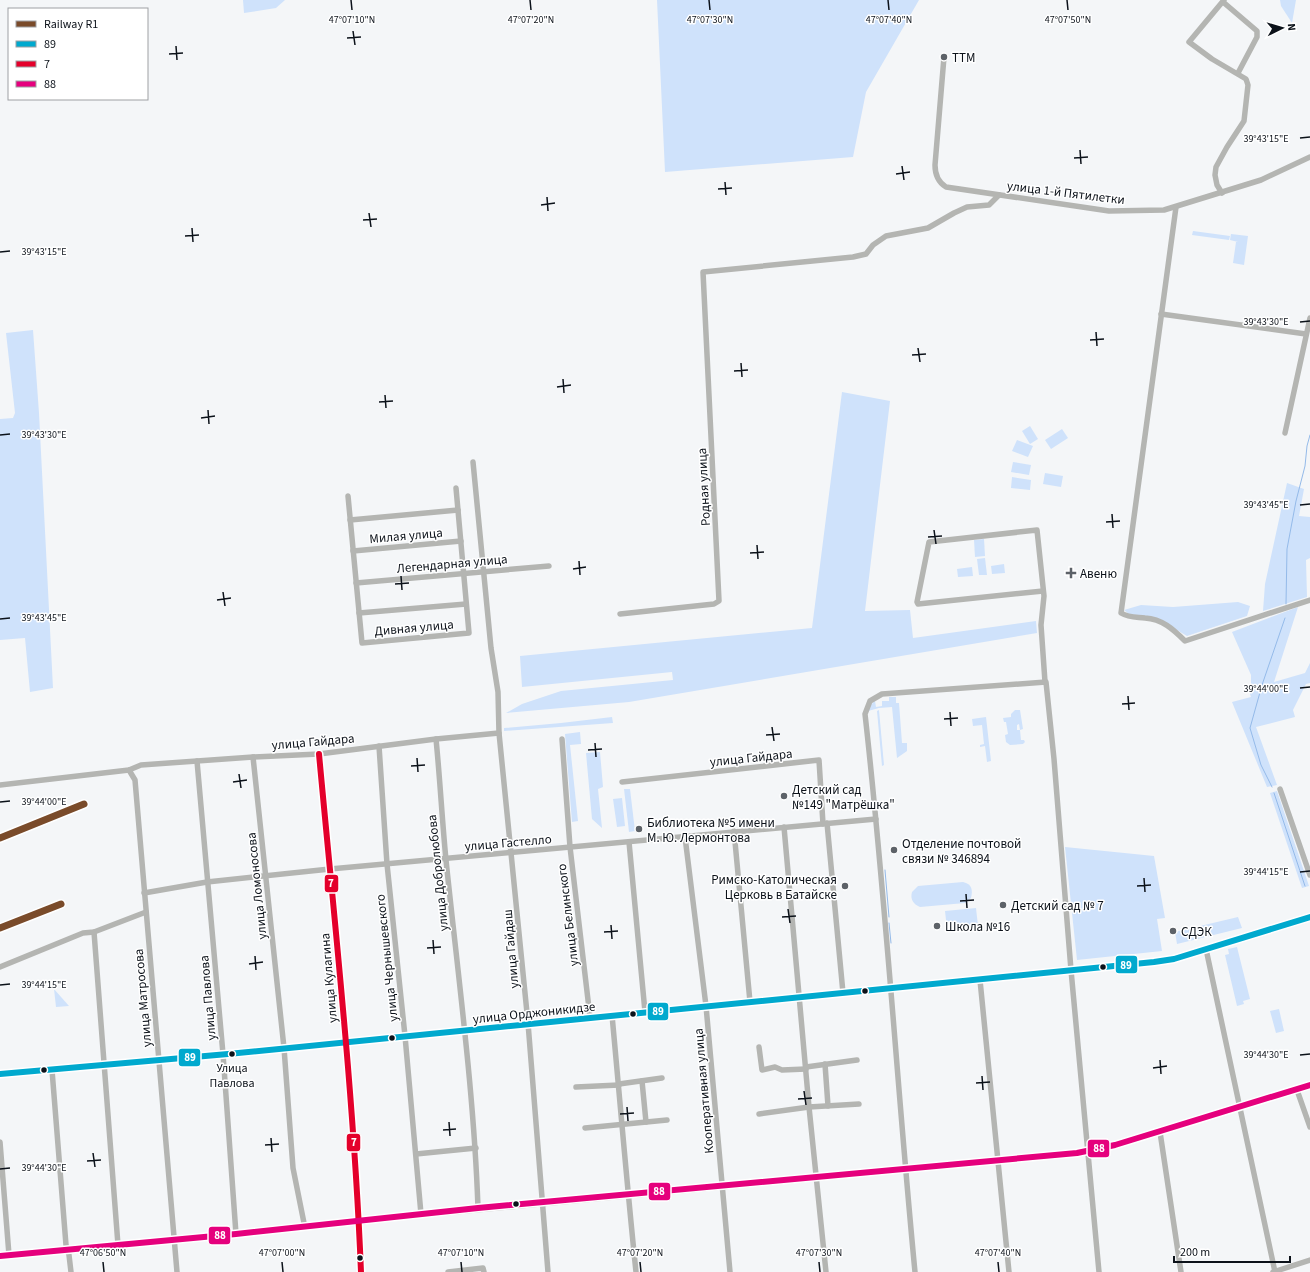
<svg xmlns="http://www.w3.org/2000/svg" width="1310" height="1272" font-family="'Source Sans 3',sans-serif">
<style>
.green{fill:#cfe2fb}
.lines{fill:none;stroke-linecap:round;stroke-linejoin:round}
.stream{stroke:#94bae9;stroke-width:1}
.minor{stroke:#b4b5b2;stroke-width:5.5}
.major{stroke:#b7b8b6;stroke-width:7}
.bus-1-casing{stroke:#fff;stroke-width:9}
.bus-2-casing{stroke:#fff;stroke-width:9}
.bus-3-casing{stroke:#fff;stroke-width:9}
.bus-1{stroke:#00a9ce;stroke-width:6}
.bus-2{stroke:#e4002b;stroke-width:6}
.bus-3{stroke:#e5007d;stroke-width:6}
.rail-1-casing{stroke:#fff;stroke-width:10}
.rail-1{stroke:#7a4b2a;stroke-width:7}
.ticks{fill:none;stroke:#0c121a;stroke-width:1.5}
.poi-dot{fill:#5d6268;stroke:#fff;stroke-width:1.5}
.bus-dot{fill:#0c121a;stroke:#fff;stroke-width:1.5}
.labels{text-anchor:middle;stroke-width:3;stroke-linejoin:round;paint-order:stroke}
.bus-label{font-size:12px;fill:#0c121a;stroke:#fff}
.poi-label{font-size:13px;fill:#0c121a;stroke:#fff;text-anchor:start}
.street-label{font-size:13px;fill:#0c121a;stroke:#fff}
.ticks-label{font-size:10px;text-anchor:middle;fill:#0c121a;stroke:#fff;stroke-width:3;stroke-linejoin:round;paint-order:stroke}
.line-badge{stroke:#fff;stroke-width:1.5}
.badge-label{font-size:11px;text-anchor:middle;font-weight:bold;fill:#fff}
</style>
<rect width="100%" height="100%" fill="#f4f6f8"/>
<g class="green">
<polygon points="243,0 285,0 276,8 244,13"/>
<polygon points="657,0 919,0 866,92 853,157 665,172"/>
<polygon points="1280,0 1296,0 1292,23 1281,6"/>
<polygon points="1193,231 1230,236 1229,240 1192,235"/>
<polygon points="1231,234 1248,236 1244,265 1233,263 1236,242 1238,242 1230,240"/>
<polygon points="33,330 39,413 53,688 30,692 25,638 0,640 0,419 13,418 15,413 6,333"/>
<polygon points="842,392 890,401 865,611 910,610 913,638 1036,621 1037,633 629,702 506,713 522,704 561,691 673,680 672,672 522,687 520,656 812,628"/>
<polygon points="1030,426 1038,439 1030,444 1022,431"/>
<polygon points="1062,429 1068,438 1051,449 1045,440"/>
<polygon points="1017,440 1033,446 1028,457 1012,451"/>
<polygon points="1013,462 1031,465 1029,475 1011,472"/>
<polygon points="1045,473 1063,476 1061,487 1043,484"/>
<polygon points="1012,477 1031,480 1030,490 1011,488"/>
<polygon points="1287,483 1304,489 1299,516 1310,517 1310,558 1306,560 1307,597 1263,611 1265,584"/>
<polygon points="984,539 985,556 975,557 974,540"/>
<polygon points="985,558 987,575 979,575 977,559"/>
<polygon points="1004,564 1005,573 992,574 991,566"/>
<polygon points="972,567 973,576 958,577 957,569"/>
<polygon points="1238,602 1250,606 1247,616 1187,636 1162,621 1129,614 1124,610 1141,605 1173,607"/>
<polygon points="1298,607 1274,682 1305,673 1310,663 1310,683 1306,684 1293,710 1295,717 1256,727 1277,785 1267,787 1232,702 1251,697 1247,685 1251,684 1251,675 1232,632"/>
<path d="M 889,697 L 896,697 L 896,703 L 899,703 L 902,743 L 907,743 L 907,751 L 897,758 L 892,707 L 879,708 L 868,711 C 869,706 871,704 875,701 L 876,707 L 882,706 L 882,701 L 889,701 Z"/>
<polygon points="879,710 884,765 882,766 877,711"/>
<polygon points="1015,710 1020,710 1023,729 1020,730 1019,724 1017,725 1017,730 1020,730 1021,740 1024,740 1025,742 1023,744 1010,745 1006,742 1005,735 1008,734 1006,722 1004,722 1003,718 1011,717 1011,714"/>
<polygon points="612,717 613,723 504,731 504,728 561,723"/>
<polygon points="986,717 991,761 987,762 985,746 980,747 980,745 984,744 982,725 973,726 972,719"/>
<polygon points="580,732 581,744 570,745 578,821 572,822 565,734"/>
<polygon points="600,752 603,787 598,789 602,828 592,819 586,753"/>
<polygon points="624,789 630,789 635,831 629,832"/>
<polygon points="1277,791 1309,886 1302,888 1270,793"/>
<polygon points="622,798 625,826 617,827 613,799"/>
<polygon points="1065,847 1154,856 1165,918 1157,919 1162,951 1077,960"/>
<path d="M 963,882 C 972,884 973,890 971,898 L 965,903 L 920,907 C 913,904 910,899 912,892 L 918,886 Z"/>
<polygon points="976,908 978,926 947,929 945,911"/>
<polygon points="1238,917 1242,928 1177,944 1175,932"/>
<polygon points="1237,947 1250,999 1243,1001 1244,1004 1237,1006 1225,955 1229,954 1228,949"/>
<polygon points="54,989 69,1006 56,1007"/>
<polygon points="1279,1009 1284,1031 1276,1033 1270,1011"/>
</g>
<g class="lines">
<g class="stream">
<polyline points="1286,604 1287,549 1296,501 1305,466 1307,446 1310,435"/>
<polyline points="1272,787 1261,765 1250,728 1262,685 1285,618"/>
<polyline points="1274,793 1305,886"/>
<polyline points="885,870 889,917"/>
<polyline points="889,923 891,943"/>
</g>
<g class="minor">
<polyline points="1223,2 1257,31 1257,37 1238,73"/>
<path d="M 944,57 L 935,165 C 935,174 938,182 946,187 L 1109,211 L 1164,210 L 1261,180 L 1310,157"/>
<polyline points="1222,193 1217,185 1215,175 1216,167 1227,147 1244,121 1248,85 1246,79 1212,59 1189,42 1224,0"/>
<path d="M 1176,207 L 1121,613 C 1129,618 1136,617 1145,618 C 1162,619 1173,629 1185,641 L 1310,600"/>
<polyline points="1161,314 1306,334"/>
<polyline points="1285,433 1310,318"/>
<polyline points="473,462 491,648 498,692 499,733 528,1023 548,1272"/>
<polyline points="348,496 362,643 469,633 456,488"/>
<polyline points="350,520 458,510"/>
<polyline points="353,551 461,541"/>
<polyline points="356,583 549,566"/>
<polyline points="1043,591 918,604 917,602 929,542 1037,530 1044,596 1041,625 1045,682"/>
<polyline points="359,613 466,604"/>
<polyline points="620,614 714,604 719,601 703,272 853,257 866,254 873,245 886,236 928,228 954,213 967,207 989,205 999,195"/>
<path d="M 436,739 C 440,779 442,819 446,860 C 458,976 474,1092 478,1208"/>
<polyline points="562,739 570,847 590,1017"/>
<polyline points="379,746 387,864 405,1036 421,1214"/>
<polyline points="253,757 284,1048 293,1168 305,1228"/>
<polyline points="197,761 223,1054 236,1234"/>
<polyline points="129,770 135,780 177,1272"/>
<polyline points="622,782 819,760 823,824"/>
<polyline points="0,785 129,770 141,765 253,757 319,754 436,739 499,733"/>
<polyline points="1280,789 1310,875"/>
<polyline points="827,823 843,993"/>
<polyline points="784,827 809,1107 826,1272"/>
<polyline points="734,831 750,1002"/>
<polyline points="685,837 706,1006 730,1272"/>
<polyline points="629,842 645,1012"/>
<polyline points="144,893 207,882 330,869 876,819"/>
<polyline points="94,932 118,1245"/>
<polyline points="1206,949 1275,1272"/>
<polyline points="0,967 83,933 94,932 146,912"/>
<polyline points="980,980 1009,1272"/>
<path d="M 612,1015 C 620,1101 627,1186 636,1272"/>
<polyline points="759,1047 762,1070 775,1067 782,1070 806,1069"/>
<polyline points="825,1064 828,1106"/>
<polyline points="806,1067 857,1060"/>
<polyline points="52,1070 66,1245 69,1255 71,1272"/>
<polyline points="0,1074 228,1054 1154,962 1174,959 1310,917"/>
<polyline points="642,1081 646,1122"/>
<polyline points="619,1084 662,1078"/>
<polyline points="576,1087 619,1085"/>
<polyline points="1297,1090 1310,1127"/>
<polyline points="759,1114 809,1107 859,1104"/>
<polyline points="585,1128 667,1120"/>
<polyline points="1160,1132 1181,1272"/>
<polyline points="0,1142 9,1255"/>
<polyline points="416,1154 476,1148"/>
<polyline points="0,1256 359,1222 346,1042 319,754"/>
<polyline points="448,1272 483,1268 484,1272"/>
<path d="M 915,1272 C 897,1086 886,900 865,714 L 870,701 L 882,694 L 1046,682 L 1054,759 L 1071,970 L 1099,1272"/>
<polyline points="1273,1272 1310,1260"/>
</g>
<polyline class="major" points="361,1272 359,1222 372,1219 1088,1152 1115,1145 1310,1085"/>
<g class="bus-1-casing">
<polyline id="bus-1" points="0,1074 228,1054 1154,962 1174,959 1310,917"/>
</g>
<g class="bus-2-casing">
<path id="bus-2" d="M 319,754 C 335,927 354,1099 361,1272"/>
</g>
<g class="bus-3-casing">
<polyline id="bus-3" points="0,1256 236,1234 478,1208 1077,1153 1115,1145 1310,1085"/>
</g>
<use href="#bus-1" class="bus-1"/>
<use href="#bus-2" class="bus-2"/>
<use href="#bus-3" class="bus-3"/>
<g class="rail-1-casing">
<g id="rail-1">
<polyline points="0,838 84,804"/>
<polyline points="0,928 61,904"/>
</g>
</g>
<use href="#rail-1" class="rail-1"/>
</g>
<path class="ticks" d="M 351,0 L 352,10M 530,0 L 531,10M 709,0 L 710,10M 888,0 L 889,10M 1067,0 L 1068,10M 353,31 L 355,45M 347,38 L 361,37M 176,46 L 177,60M 169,54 L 183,53M 1300,138 L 1310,137M 1080,150 L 1081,164M 1074,158 L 1088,157M 902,166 L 904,180M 896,174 L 910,172M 725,182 L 726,195M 718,189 L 732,188M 547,197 L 548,211M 541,205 L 555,203M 369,213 L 371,227M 363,220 L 377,219M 192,228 L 193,242M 185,236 L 199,235M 0,252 L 10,251M 1300,322 L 1310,321M 1096,332 L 1097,346M 1090,340 L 1104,339M 918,348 L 920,362M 912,355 L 926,354M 741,363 L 742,377M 734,371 L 748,370M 563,379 L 564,393M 557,387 L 571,385M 385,395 L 386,408M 379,402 L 393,401M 208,410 L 209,424M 201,418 L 215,416M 0,435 L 10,434M 1300,505 L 1310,504M 1112,514 L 1113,528M 1106,522 L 1120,521M 934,530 L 936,544M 928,537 L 942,536M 757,545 L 758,559M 750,553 L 764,552M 579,561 L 580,575M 573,569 L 586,567M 401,576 L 402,590M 395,584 L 409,583M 223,592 L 225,606M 217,600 L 231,598M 0,619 L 10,618M 1300,688 L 1310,687M 1128,696 L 1129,710M 1122,704 L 1135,703M 950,712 L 951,726M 944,719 L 958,718M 772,727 L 774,741M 766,735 L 780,734M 595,743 L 596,757M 588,750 L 602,749M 417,758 L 418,772M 411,766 L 425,765M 239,774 L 241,788M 233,782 L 247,780M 0,802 L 10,801M 1300,872 L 1310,871M 1144,878 L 1145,892M 1137,886 L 1151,885M 966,894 L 967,908M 960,901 L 974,900M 788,909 L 790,923M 782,917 L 796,916M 611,925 L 612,939M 604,932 L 618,931M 433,940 L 434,954M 427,948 L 441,947M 255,956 L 256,970M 249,964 L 263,962M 0,985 L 10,984M 1300,1055 L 1310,1054M 1160,1060 L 1161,1074M 1153,1068 L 1167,1066M 982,1076 L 983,1090M 976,1083 L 990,1082M 804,1091 L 806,1105M 798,1099 L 812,1098M 627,1107 L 628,1121M 620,1114 L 634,1113M 449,1122 L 450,1136M 443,1130 L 456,1129M 271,1138 L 272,1152M 265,1145 L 279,1144M 93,1153 L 95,1167M 87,1161 L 101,1160M 0,1169 L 10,1168M 103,1262 L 104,1272M 282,1262 L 283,1272M 461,1262 L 462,1272M 640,1262 L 641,1272M 819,1262 L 820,1272M 998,1262 L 999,1272"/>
<g class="poi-dot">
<circle cx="944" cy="57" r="4"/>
<path d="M1069 567h4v4h4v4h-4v4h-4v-4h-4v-4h4z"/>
<circle cx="784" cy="796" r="4"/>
<circle cx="639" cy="829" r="4"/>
<circle cx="894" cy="850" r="4"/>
<circle cx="845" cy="886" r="4"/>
<circle cx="1003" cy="905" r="4"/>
<circle cx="937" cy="926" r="4"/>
<circle cx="1173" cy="931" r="4"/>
</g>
<g class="bus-dot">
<circle cx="1103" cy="967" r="3.5"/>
<circle cx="865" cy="991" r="3.5"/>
<circle cx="633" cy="1014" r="3.5"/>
<circle cx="392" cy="1038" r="3.5"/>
<circle cx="232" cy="1054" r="3.5"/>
<circle cx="44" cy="1070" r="3.5"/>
<circle cx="516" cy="1204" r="3.5"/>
<circle cx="360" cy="1258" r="3.5"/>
</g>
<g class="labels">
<g class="bus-label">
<text x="232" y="1072">Улица<tspan x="232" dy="15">Павлова</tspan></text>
</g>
<g class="poi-label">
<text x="952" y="62">ТТМ</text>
<text x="1080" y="578">Авеню</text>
<text x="792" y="794">Детский сад<tspan x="792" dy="15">№149 "Матрёшка"</tspan></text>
<text x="647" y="827">Библиотека №5 имени<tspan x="647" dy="15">М. Ю. Лермонтова</tspan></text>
<text x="902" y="848">Отделение почтовой<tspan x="902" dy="15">связи № 346894</tspan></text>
<text x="837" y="884" text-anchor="end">Римско-Католическая<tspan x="837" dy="15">Церковь в Батайске</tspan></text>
<text x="1011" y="910">Детский сад № 7</text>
<text x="945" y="931">Школа №16</text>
<text x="1181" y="936">СДЭК</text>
</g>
<g class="street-label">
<text transform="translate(1066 192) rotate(7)" y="5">улица 1-й Пятилетки</text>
<text transform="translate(703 487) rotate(-93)" y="5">Родная улица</text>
<text transform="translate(406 535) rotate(-5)" y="5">Милая улица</text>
<text transform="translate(452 563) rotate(-5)" y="5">Легендарная улица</text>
<text transform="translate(414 627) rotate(-5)" y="5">Дивная улица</text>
<text transform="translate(313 741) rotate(-5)" y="5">улица Гайдара</text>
<text transform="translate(751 757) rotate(-6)" y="5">улица Гайдара</text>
<text transform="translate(508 842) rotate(-5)" y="5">улица Гастелло</text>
<text transform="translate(437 873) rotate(-96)" y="5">улица Добролюбова</text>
<text transform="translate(256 886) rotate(-96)" y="5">улица Ломоносова</text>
<text transform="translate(567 915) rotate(-97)" y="5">улица Белинского</text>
<text transform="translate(510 949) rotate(-95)" y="5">улица Гайдаш</text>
<text transform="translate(386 958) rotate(-96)" y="5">улица Чернышевского</text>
<text transform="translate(328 978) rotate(-95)" y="5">улица Кулагина</text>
<text transform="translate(142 998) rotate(-95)" y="5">улица Матросова</text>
<text transform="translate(207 998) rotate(-95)" y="5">улица Павлова</text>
<text transform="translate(534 1012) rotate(-6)" y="5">улица Орджоникидзе</text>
<text transform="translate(703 1091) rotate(-95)" y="5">Кооперативная улица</text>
</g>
</g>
<g class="ticks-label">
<text x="352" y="23">47°07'10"N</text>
<text x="531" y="23">47°07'20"N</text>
<text x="710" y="23">47°07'30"N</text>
<text x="889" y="23">47°07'40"N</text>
<text x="1068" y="23">47°07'50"N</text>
<text x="1266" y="142">39°43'15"E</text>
<text x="44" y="255">39°43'15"E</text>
<text x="1266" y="325">39°43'30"E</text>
<text x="44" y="438">39°43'30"E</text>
<text x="1266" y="508">39°43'45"E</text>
<text x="44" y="621">39°43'45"E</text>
<text x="1266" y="692">39°44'00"E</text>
<text x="44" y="805">39°44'00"E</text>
<text x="1266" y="875">39°44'15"E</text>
<text x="44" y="988">39°44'15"E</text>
<text x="1266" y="1058">39°44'30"E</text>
<text x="44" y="1171">39°44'30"E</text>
<text x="103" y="1256">47°06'50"N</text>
<text x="282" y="1256">47°07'00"N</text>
<text x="461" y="1256">47°07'10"N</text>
<text x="640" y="1256">47°07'20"N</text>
<text x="819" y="1256">47°07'30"N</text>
<text x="998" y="1256">47°07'40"N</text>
</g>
<g class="line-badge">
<rect x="324" y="874" width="15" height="19" rx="4" fill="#e4002b"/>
<rect x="1115" y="955" width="23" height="19" rx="4" fill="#00a9ce"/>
<rect x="647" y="1002" width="22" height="19" rx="4" fill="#00a9ce"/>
<rect x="178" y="1048" width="23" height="19" rx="4" fill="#00a9ce"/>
<rect x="346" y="1133" width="15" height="19" rx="4" fill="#e4002b"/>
<rect x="1087" y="1139" width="23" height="19" rx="4" fill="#e5007d"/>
<rect x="648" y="1182" width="23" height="19" rx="4" fill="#e5007d"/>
<rect x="208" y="1226" width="23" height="19" rx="4" fill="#e5007d"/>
</g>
<g class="badge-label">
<text x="331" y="887">7</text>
<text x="1126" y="969">89</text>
<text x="658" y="1015">89</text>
<text x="190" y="1061">89</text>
<text x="354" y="1146">7</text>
<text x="1099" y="1152">88</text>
<text x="659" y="1195">88</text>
<text x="220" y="1239">88</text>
</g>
<rect x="8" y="8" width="140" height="92" fill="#ffffff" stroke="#9ea0a3"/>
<rect x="16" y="21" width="20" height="6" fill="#7a4b2a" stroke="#9ea0a3"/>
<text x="44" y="28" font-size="12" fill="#0c121a">Railway R1</text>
<rect x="16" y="41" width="20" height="6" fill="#00a9ce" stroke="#9ea0a3"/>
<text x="44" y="48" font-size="12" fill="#0c121a">89</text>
<rect x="16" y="61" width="20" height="6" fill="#e4002b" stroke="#9ea0a3"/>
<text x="44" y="68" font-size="12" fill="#0c121a">7</text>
<rect x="16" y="81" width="20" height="6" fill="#e5007d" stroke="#9ea0a3"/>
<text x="44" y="88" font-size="12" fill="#0c121a">88</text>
<g transform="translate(1282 28) rotate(85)" stroke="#ffffff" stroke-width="3" paint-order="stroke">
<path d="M0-3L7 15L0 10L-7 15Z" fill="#0c121a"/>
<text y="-6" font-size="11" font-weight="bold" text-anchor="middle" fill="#0c121a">N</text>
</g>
<path d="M1174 1256v6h116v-6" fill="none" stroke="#0c121a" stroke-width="2"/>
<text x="1180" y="1256" font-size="12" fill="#0c121a" stroke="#ffffff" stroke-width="3" paint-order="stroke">200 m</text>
</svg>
